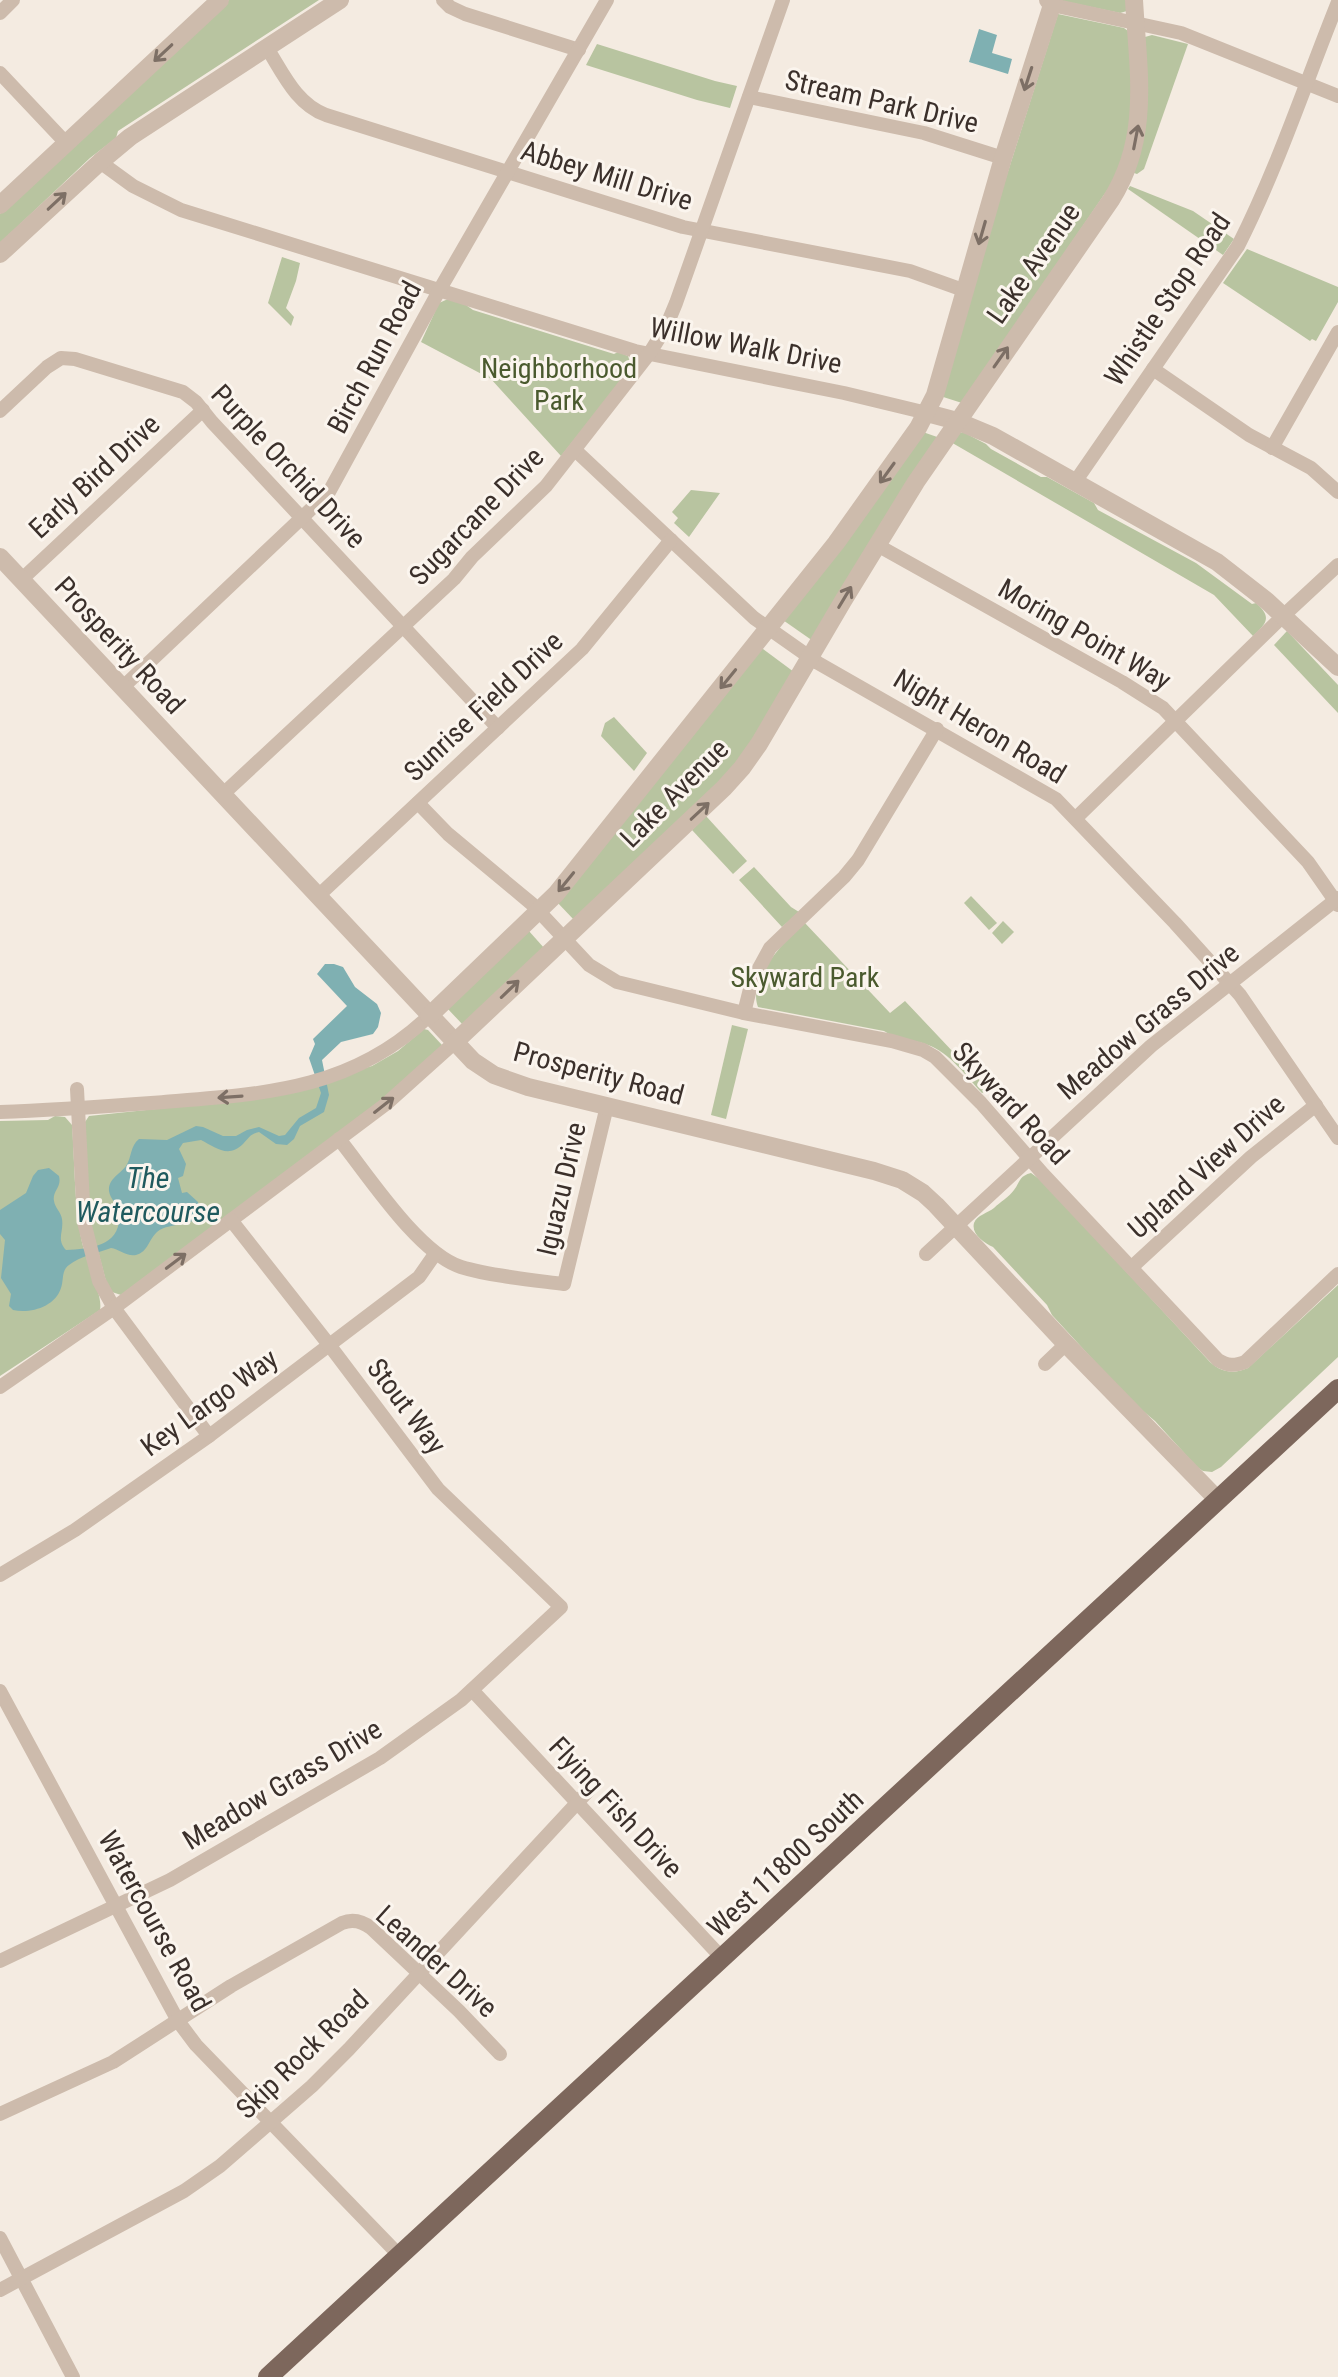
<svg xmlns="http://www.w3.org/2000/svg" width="1338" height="2377" font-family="'Roboto Condensed',sans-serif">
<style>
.green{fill:#b8c4a0}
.water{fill:#7fb0b2}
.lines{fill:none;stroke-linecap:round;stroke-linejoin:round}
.minor{stroke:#cdbbac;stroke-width:14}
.tertiary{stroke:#cdbbac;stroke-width:18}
.primary{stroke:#7d675c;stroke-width:20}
.oneway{stroke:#7d6f65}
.labels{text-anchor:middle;stroke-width:6;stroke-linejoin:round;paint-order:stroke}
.street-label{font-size:28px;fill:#3b302b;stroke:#fbf5ee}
.park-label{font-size:28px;fill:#4a5a2e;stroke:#fbf5ee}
.water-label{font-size:30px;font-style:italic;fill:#1f5a5e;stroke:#fbf5ee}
</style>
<rect width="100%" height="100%" fill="#f4ebe1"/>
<g class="green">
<polygon points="229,0 319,0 118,131 116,138 90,158 0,243 0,214"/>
<polygon points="1058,0 1130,0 1127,11 1120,13"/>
<polygon points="1058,14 1124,28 1128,31 1133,104 1121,170 962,403 937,395"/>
<polygon points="1152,35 1188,44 1144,169 1137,174 1134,173 1145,37"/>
<polygon points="597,44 715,81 737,86 730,108 697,100 586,65"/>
<polygon points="1130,186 1193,211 1234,239 1223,255 1128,189"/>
<polygon points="1247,249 1338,287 1338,302 1316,341 1312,339 1310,341 1223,283"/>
<polygon points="282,257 300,263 296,281 286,308 294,317 291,326 268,303"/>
<polygon points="448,299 463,303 473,310 614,354 618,352 628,356 632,368 561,456 491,379 421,342 439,303"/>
<polygon points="920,431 940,438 813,641 780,618"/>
<path d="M 963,432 L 986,444 L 991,449 L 1041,477 L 1047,477 L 1094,503 L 1098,510 L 1196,563 L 1252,604 L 1256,603 C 1272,617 1267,623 1253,636 L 1214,595 L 949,441 L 955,434 Z"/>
<polygon points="691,490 720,493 689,537 674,523 678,518 672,512"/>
<polygon points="1287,631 1338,685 1338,713 1274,645"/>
<polygon points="759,646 794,672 739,763 575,921 556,901"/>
<polygon points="614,717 647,753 634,771 601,736 605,723"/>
<polygon points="706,816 747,861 733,874 692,830"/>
<polygon points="754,867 791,907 799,912 782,927 739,880"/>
<polygon points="971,896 997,923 989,930 964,903"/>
<polygon points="1003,921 1014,932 1002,944 992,933"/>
<path d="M 804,922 L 890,1013 L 905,1001 L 989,1090 L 982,1093 C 967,1077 949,1052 928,1045 C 913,1039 897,1040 884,1031 L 758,1007 C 747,979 786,940 804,922 Z"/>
<polygon points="528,930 545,949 464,1026 446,1007"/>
<polygon points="732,1025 748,1029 726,1119 711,1115"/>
<polygon points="424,1029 428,1030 442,1045 404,1083 121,1295 112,1292 107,1285 90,1221 85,1122 89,1116 262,1098 372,1066 398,1051"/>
<path d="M 55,1116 L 65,1117 L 72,1125 C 75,1165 74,1212 84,1250 C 88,1266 103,1296 100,1310 L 0,1376 L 0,1121 L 48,1120 Z"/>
<path d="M 1031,1173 L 1042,1181 L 1210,1362 C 1222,1373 1234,1374 1248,1368 L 1338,1285 L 1338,1357 L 1221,1467 L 1212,1472 L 1203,1471 L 1197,1467 L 1155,1421 L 1131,1401 L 1052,1315 L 1047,1305 L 993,1247 C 984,1243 971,1234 974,1223 C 977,1215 988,1213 994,1208 C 1000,1202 1009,1197 1014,1190 C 1020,1182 1019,1176 1031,1173 Z"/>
</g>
<g class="water">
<polygon points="979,29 997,35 992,53 1012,59 1008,74 969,62"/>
<path d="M 325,964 L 334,964 L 343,967 L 355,987 L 377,1004 L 381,1013 L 378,1027 L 373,1034 L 341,1042 L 322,1060 L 329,1095 L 324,1112 L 300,1126 L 294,1139 L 287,1145 L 276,1144 L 259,1132 C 250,1134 249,1138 243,1144 C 228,1159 215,1147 201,1140 L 183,1143 L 179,1149 L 186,1164 L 183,1176 L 178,1178 L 182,1193 L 187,1192 L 198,1202 C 204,1232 172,1219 157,1232 C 149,1239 148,1252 136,1255 C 127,1257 119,1249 111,1248 C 98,1253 80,1256 69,1265 C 61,1271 64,1280 61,1288 C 55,1307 30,1314 13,1310 L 9,1306 L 11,1294 L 1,1278 L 5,1240 L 0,1234 L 0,1210 L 26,1193 L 33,1176 L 38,1170 L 49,1168 L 59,1176 C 62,1188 52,1191 54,1201 C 55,1208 61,1212 62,1219 C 64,1232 56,1239 66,1250 C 91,1249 122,1246 119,1213 C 118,1205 110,1199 109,1191 C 108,1179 120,1174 126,1166 C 132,1157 130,1146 139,1139 L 167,1140 L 196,1126 L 203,1127 L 223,1136 L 236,1136 L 247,1130 L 259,1127 L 279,1136 L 285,1135 L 299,1118 L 316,1108 L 321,1093 L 309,1058 L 315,1044 L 313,1039 L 347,1006 L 317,974 Z"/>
</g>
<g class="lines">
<g class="minor">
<polyline points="443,0 450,7 465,14 579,50"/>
<polyline points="1052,5 1181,33 1338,96"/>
<polyline points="0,13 13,0"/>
<path d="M 267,48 C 283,73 296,104 326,115 L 683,227 L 910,271 L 966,291"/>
<polyline points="0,73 66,143"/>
<polyline points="749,97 924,133 1003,158"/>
<polyline points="100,162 133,186 181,210 635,351 844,393 927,413"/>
<polyline points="1153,369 1249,435 1311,468 1338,492"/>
<polyline points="0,411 47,367 61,358 75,359 183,392 196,402 212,422 498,728"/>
<polyline points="1272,448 1338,332"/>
<polyline points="575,450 754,618 818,663 1056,799 1175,923 1240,995 1338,1138"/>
<path d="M 1075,482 L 1238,246 C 1278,167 1305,84 1338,2"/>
<polyline points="877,545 1122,682 1163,708 1308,862 1338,905"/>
<polyline points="21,580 203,410"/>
<polyline points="122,688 329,492 440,289 607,0"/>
<polyline points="222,795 454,579 472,557 546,486 649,354 666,327 676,303 783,0"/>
<path d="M 418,803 L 448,834 L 532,904 L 589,965 L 617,982 L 744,1013 L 892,1041 L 923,1050 L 935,1057 L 981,1103 L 1043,1174 L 1218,1360 C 1228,1366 1234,1366 1245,1362 L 1338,1274"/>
<polyline points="1076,818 1283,616 1338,565"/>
<polyline points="317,897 582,649 671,540"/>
<polyline points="744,1013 752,981 770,948 844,877 858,860 937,729"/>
<polyline points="77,1089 84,1222 99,1281 114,1308 209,1436"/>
<path d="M 0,1112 C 55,1110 109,1106 164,1102 C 264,1094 352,1090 429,1016"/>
<path d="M 339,1139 C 368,1175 418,1253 461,1267 C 490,1276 533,1280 564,1284 L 607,1106"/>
<polyline points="926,1254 1151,1046 1338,898"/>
<polyline points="1132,1267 1251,1157 1316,1105"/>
<polyline points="1045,1364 1066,1344"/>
<polyline points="0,1387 114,1308 386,1104 454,1043"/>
<polyline points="0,1575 75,1530 209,1436 419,1277 435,1254"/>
<polyline points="472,1690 723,1959"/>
<polyline points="0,1691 178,2021 196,2045 399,2255"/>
<polyline points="0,1961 170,1880 380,1758 461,1700 561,1607 438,1489 330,1346 231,1220"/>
<path d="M 0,2114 L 113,2062 L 231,1986 L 342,1923 C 352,1919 362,1921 371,1928 L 459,2011 L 500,2054"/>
<polyline points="0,2238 73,2377"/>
<polyline points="0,2290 184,2191 220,2166 312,2086 349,2049 589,1790"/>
</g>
<g class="tertiary">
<polyline points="0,205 220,0"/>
<polyline points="0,254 100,162 130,137 340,0"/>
<polyline points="927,413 957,421 993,436 1217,562 1267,601 1338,667"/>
<polyline points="0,557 473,1061 494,1075 528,1087 874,1171 902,1180 923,1193 936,1205 1066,1344 1217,1499"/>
<polyline points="429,1016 556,894 836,543 918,428 935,395 1003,158 1052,5 1048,0"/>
<path d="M 454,1043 L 724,788 L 742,768 L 759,744 L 843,601 L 916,482 L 1111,200 C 1151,137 1138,71 1134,0"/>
</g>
<polyline class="primary" points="268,2377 1338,1389"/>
</g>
<defs><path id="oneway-shaft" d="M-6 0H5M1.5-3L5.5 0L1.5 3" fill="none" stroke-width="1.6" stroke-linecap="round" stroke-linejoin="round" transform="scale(2)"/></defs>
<g class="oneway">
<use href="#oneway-shaft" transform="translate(163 53) rotate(137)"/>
<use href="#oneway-shaft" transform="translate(1028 79) rotate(108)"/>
<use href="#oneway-shaft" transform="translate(1136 137) rotate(-79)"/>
<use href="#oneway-shaft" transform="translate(57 201) rotate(-43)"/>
<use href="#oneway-shaft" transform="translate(982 233) rotate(106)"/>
<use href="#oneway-shaft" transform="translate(1001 357) rotate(-55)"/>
<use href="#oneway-shaft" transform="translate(887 473) rotate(126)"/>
<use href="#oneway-shaft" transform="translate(845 597) rotate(-59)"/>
<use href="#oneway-shaft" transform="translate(728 679) rotate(129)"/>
<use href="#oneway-shaft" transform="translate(700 811) rotate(-43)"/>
<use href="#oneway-shaft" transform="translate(566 882) rotate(129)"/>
<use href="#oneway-shaft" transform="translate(510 989) rotate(-44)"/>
<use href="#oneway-shaft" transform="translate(230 1097) rotate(176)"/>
<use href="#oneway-shaft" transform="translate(384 1105) rotate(-38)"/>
<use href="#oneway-shaft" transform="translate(176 1261) rotate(-37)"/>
</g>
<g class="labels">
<g class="street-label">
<text transform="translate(882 101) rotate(13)" y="10">Stream Park Drive</text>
<text transform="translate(607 175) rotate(17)" y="10">Abbey Mill Drive</text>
<text transform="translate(1033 263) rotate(-55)" y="10">Lake Avenue</text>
<text transform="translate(1167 299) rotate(-56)" y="10">Whistle Stop Road</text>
<text transform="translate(746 345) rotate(11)" y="10">Willow Walk Drive</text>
<text transform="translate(374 357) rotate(-62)" y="10">Birch Run Road</text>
<text transform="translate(289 466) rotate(47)" y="10">Purple Orchid Drive</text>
<text transform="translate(94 476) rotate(-43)" y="10">Early Bird Drive</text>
<text transform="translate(476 516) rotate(-46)" y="10">Sugarcane Drive</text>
<text transform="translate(1085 634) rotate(30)" y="10">Moring Point Way</text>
<text transform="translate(120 645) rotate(47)" y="10">Prosperity Road</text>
<text transform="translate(483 706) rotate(-43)" y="10">Sunrise Field Drive</text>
<text transform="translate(980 726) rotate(31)" y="10">Night Heron Road</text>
<text transform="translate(674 793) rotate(-45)" y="10">Lake Avenue</text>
<text transform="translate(1148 1021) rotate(-40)" y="10">Meadow Grass Drive</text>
<text transform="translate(599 1073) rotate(15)" y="10">Prosperity Road</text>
<text transform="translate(1011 1103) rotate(47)" y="10">Skyward Road</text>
<text transform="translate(1206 1166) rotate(-42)" y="10">Upland View Drive</text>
<text transform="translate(561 1189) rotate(-77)" y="10">Iguazu Drive</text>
<text transform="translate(209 1402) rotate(-36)" y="10">Key Largo Way</text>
<text transform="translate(407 1406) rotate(53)" y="10">Stout Way</text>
<text transform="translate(282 1784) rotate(-31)" y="10">Meadow Grass Drive</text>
<text transform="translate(616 1807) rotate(47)" y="10">Flying Fish Drive</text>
<text transform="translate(785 1863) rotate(-43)" y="10">West 11800 South</text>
<text transform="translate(155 1921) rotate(61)" y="10">Watercourse Road</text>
<text transform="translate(437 1961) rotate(42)" y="10">Leander Drive</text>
<text transform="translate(302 2054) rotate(-44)" y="10">Skip Rock Road</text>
</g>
<g class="park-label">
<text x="559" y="378">Neighborhood<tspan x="559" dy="32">Park</tspan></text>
<text x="805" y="987">Skyward Park</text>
</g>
<g class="water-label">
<text x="148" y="1188">The<tspan x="148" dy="34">Watercourse</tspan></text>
</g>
</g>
</svg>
